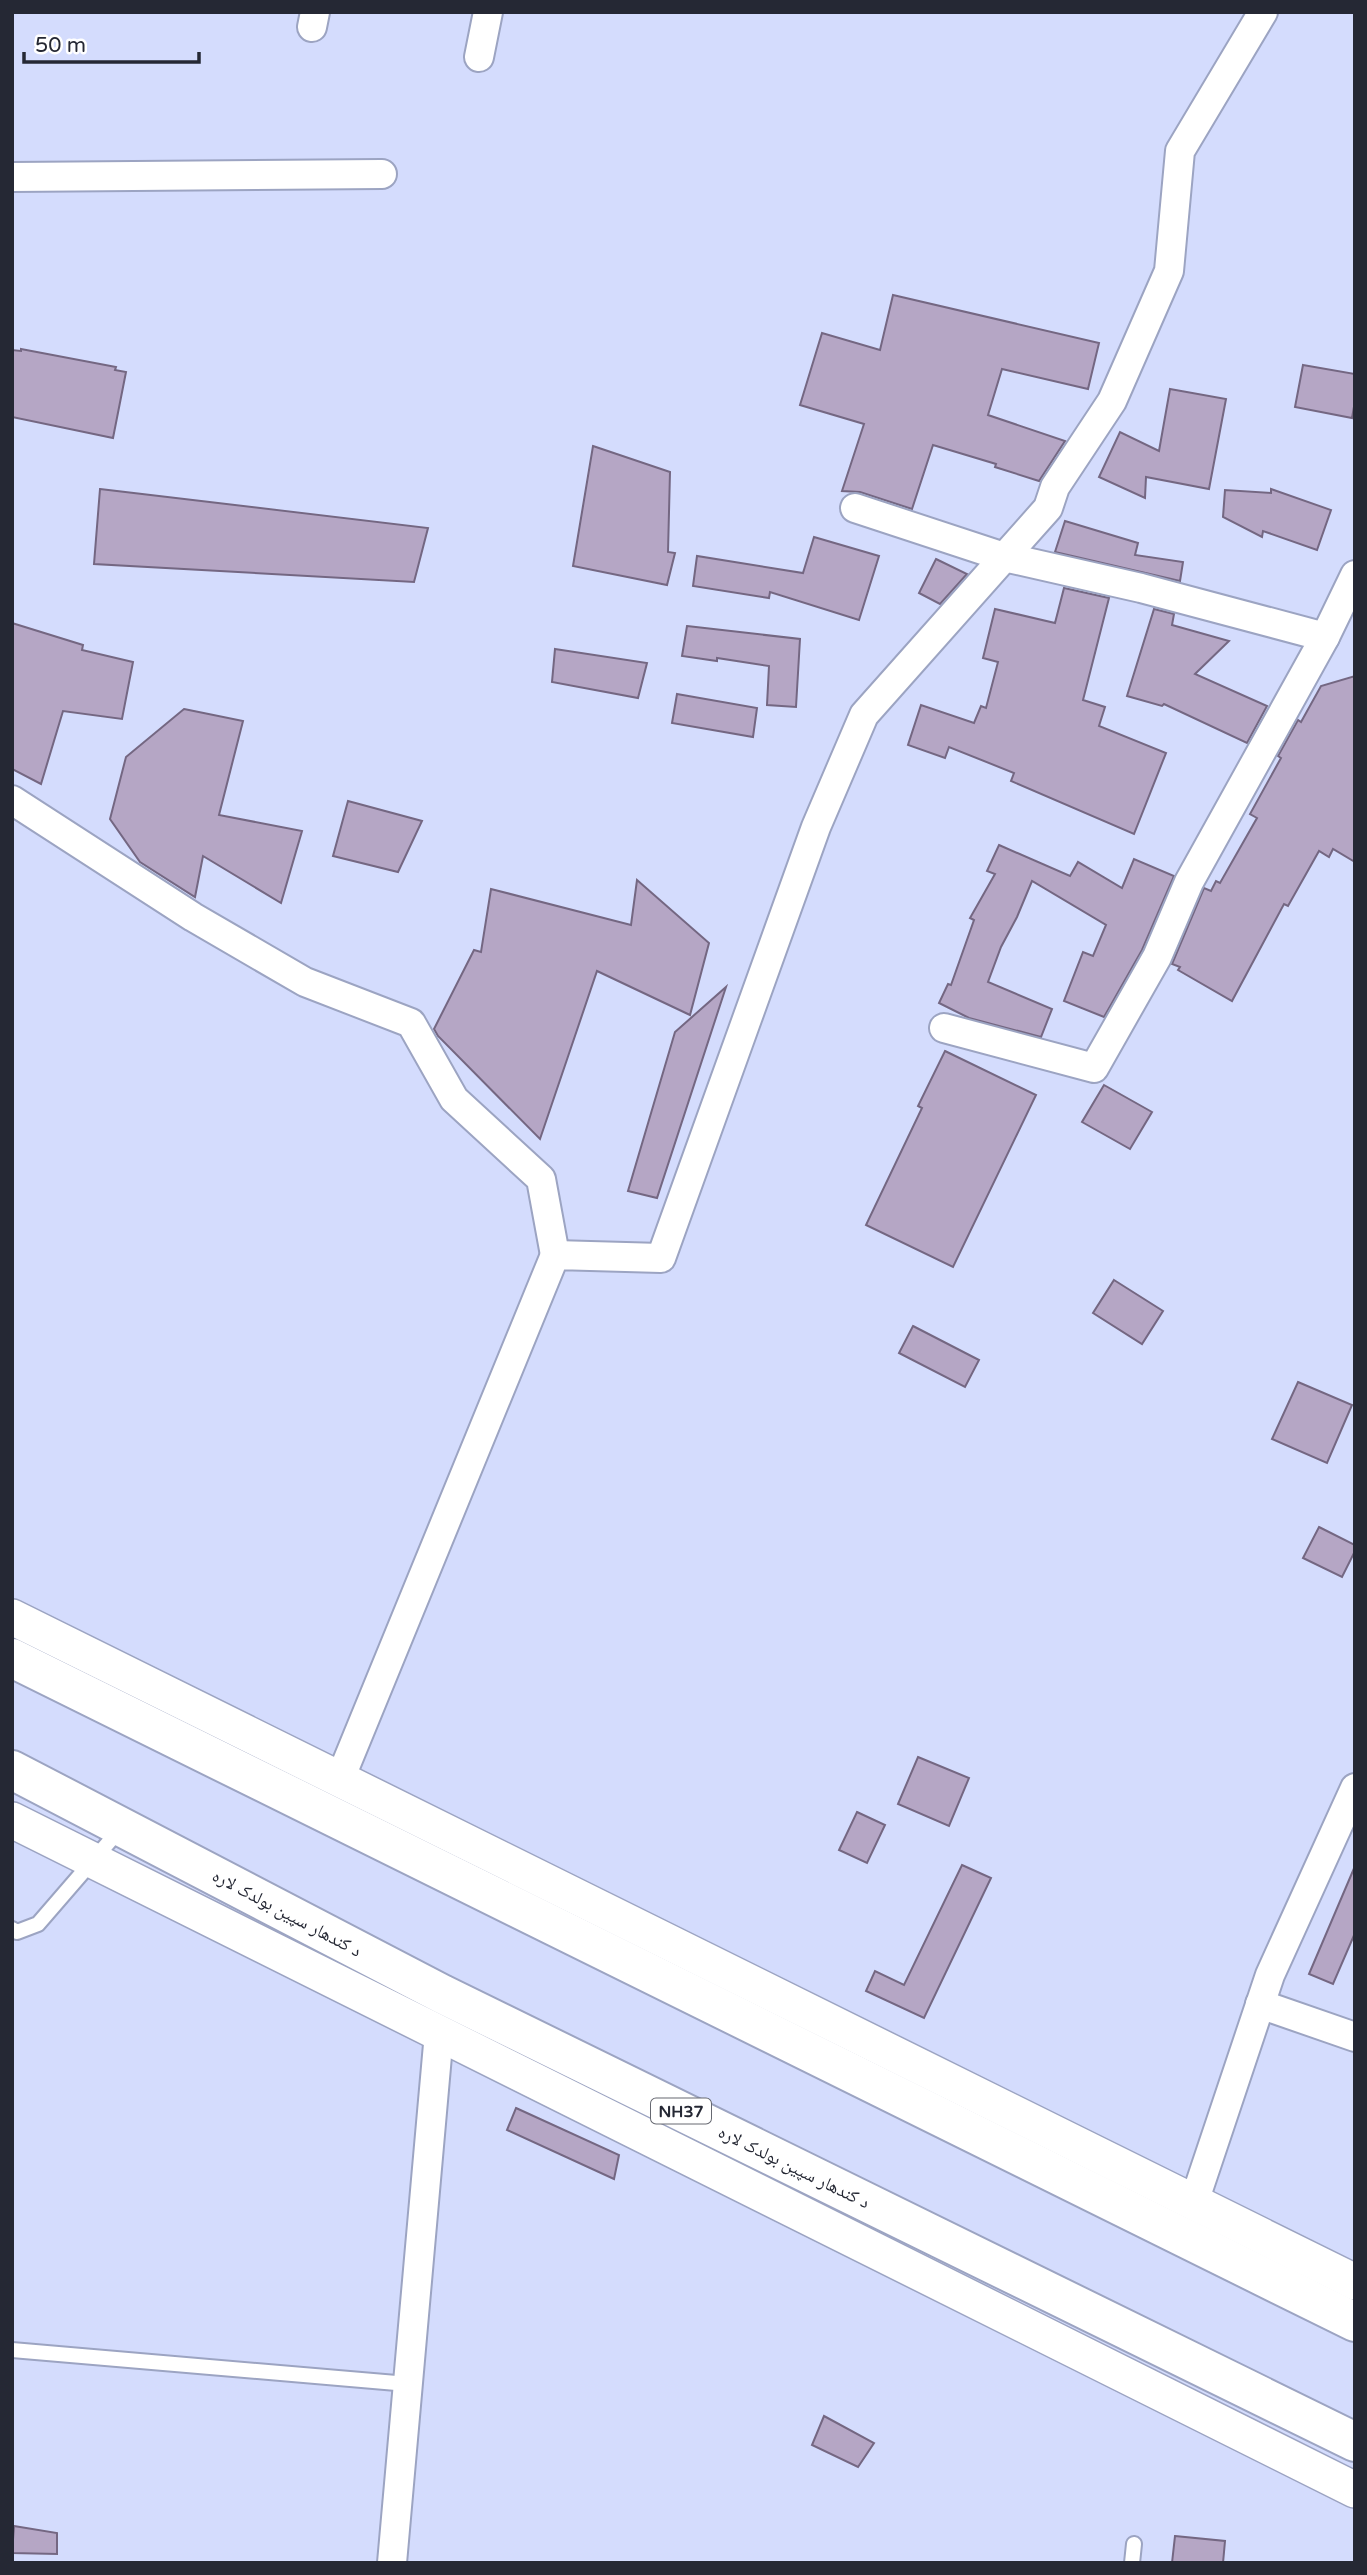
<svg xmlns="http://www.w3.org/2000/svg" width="1367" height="2575" font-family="'Varela Round','Noto Naskh Arabic',sans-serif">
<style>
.building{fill:#b5a6c5;stroke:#746782;stroke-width:2}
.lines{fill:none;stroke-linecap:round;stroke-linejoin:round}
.service-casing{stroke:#9ca4c2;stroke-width:18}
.minor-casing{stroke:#9ca4c2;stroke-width:32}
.tertiary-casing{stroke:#9ca4c2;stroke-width:38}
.trunk-casing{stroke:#9ca4c2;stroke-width:42}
.service{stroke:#fff;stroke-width:14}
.minor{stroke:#fff;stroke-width:28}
.tertiary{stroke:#fff;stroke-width:35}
.trunk{stroke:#fff;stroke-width:38}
.labels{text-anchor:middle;stroke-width:5;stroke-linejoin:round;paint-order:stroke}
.shield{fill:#fff;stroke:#666871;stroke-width:2}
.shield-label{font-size:16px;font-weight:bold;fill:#252834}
.street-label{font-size:18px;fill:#252834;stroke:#fff}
</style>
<rect width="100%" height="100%" fill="#d4dcfd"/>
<g class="building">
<polygon points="893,295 1099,343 1088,389 1002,369 988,415 1065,441 1039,481 995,467 996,464 933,445 912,509 860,492 842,491 864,424 800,405 822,333 880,350"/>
<polygon points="21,349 116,367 115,370 126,372 113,438 12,417 12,350 21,351"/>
<polygon points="1303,365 1355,374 1355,401 1352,418 1295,407"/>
<polygon points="1170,389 1226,399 1209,489 1146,477 1145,498 1099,477 1120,432 1159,451"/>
<polygon points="593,446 670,472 668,552 675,553 667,585 573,566"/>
<polygon points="100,489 428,528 414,582 94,564"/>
<polygon points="1271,489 1331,510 1317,550 1263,531 1262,537 1223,517 1225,490 1271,493"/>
<polygon points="1065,521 1138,543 1135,555 1183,562 1180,581 1055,552"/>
<polygon points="814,537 879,556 859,620 770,592 769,598 693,586 697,556 803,573"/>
<polygon points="936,559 967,574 940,604 919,593"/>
<polygon points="1064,588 1109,598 1083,700 1105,707 1099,726 1166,753 1134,834 1011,781 1014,773 949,747 945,758 908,745 921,705 974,723 981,706 986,708 998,662 983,658 995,609 1055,623"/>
<polygon points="1154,609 1174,614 1172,625 1229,641 1195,674 1267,706 1247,743 1164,704 1162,706 1127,696"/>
<polygon points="12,623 83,645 82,650 133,662 122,719 63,711 41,784 12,769"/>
<polygon points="687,626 800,639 796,707 767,705 769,666 717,658 717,661 682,656"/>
<polygon points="555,649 647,663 638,698 552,682"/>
<polygon points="1355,676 1355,862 1333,849 1329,857 1319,851 1288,906 1284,904 1232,1001 1178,970 1180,967 1172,964 1204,888 1211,891 1216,881 1220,883 1257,818 1250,814 1281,758 1278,756 1298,720 1301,722 1321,686"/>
<polygon points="677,694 757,708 753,737 672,723"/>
<polygon points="184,709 243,721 219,815 302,831 281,903 203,856 195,897 140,862 110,819 126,757"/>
<polygon points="348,801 422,821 398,872 333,856"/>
<polygon points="999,845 1070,876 1078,862 1122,888 1134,859 1174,876 1142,950 1104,1017 1064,1001 1083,952 1093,956 1106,925 1032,881 1017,917 1001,947 988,982 1052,1009 1041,1037 969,1018 939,1003 948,984 951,985 974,920 970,918 995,874 987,871"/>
<polygon points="637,880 709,943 690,1015 597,971 540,1139 438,1036 434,1029 474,950 481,952 491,889 631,925"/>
<polygon points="726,987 657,1198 628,1191 675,1032"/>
<polygon points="945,1051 1036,1095 953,1267 866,1225 922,1108 918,1106"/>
<polygon points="1104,1085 1152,1112 1130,1149 1082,1122"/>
<polygon points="1114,1280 1163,1311 1142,1344 1093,1313"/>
<polygon points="913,1326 979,1360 965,1387 899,1353"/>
<polygon points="1298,1382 1352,1405 1327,1463 1272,1439"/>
<polygon points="1319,1527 1355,1545 1355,1551 1342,1577 1303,1558"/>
<polygon points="918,1757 969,1778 949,1826 898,1804"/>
<polygon points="857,1812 885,1825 867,1863 839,1850"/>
<polygon points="962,1865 991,1878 924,2018 866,1991 875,1971 904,1985"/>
<polygon points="1355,1866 1355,1933 1333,1984 1309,1974"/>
<polygon points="516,2108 619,2155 614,2179 507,2130"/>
<polygon points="824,2416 874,2443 858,2467 812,2445"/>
<polygon points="14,2526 57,2533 57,2554 12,2553"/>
<polygon points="1175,2536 1225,2541 1223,2563 1172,2563"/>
</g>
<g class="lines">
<g class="service-casing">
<g id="service">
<polyline points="12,1929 17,1932 38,1924 121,1828"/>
<polyline points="12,2350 408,2384"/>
<polyline points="1132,2563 1134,2544"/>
</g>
</g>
<g class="minor-casing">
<g id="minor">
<polyline points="312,27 315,12"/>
<polyline points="479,57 488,12"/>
<polyline points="12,177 382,174"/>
<polyline points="855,508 1004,557 1141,588 1325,637 1189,882 1157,957 1094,1068 944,1028"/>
<polyline points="1325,637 1355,575"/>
<polyline points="12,800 193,917 305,982 411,1023 454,1099 541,1179 555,1255"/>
<polyline points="340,1779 555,1255 661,1258 816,827 864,715 1048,508 1055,487 1112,401 1169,271 1180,151 1263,12"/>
<polyline points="1260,2004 1355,2037"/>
<polyline points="1194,2202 1270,1975 1355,1788"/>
<polyline points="392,2563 439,2033"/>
</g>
</g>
<g class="tertiary-casing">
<g id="tertiary">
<polyline points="12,1617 1355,2282"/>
<polyline points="12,1820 1355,2490"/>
</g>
</g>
<g class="trunk-casing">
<g id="trunk">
<polyline points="12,1658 1355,2322"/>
<polyline points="12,1770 442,1994 1355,2442"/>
</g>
</g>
<use href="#service" class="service"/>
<use href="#minor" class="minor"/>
<use href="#tertiary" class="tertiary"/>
<use href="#trunk" class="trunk"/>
</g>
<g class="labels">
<rect class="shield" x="651" y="2098.5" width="60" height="25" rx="5"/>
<g class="shield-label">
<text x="681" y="2117">NH37</text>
</g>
<g class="street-label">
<text transform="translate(287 1913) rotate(28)" y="6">د کندهار سپین بولدک لاره</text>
<text transform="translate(794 2167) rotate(26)" y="6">د کندهار سپین بولدک لاره</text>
</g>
</g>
<rect width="1367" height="2575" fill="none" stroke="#252834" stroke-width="28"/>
<path d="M24 52v10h175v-10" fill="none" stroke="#252834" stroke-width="3.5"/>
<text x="35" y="52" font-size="21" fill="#252834" stroke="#ffffff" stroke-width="5" paint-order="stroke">50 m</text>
</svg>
